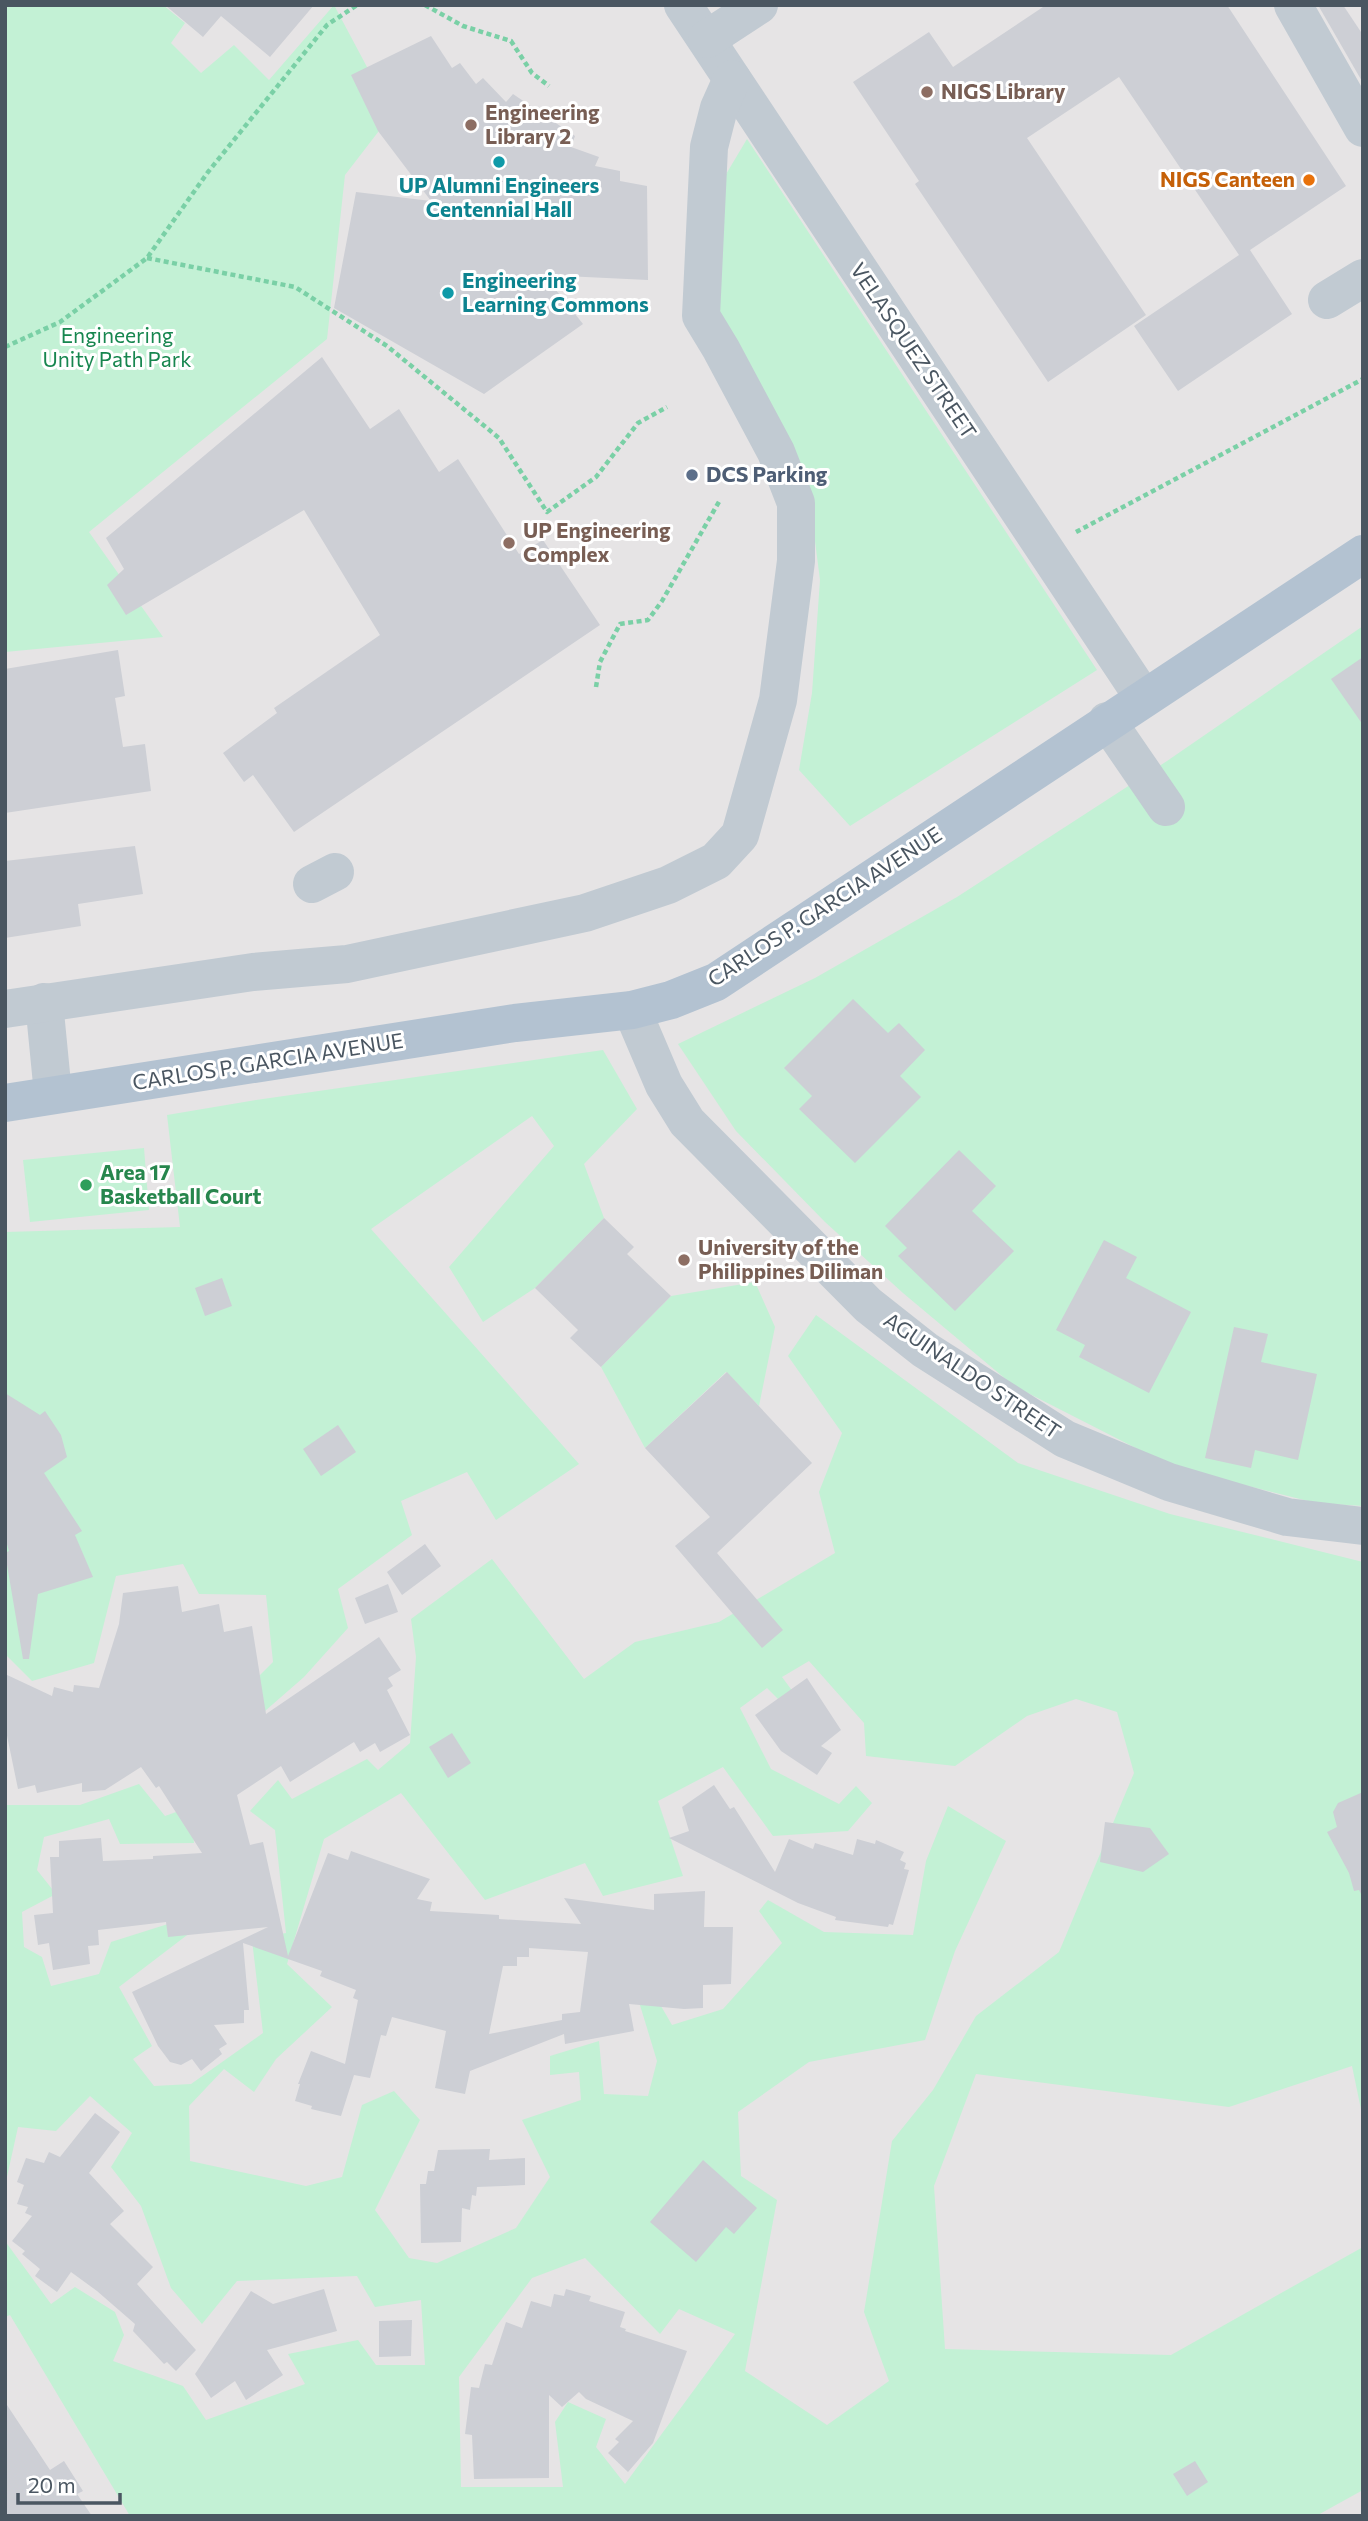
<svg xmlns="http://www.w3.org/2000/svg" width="1368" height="2521" font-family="Commissioner,sans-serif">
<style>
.education{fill:#e6e4e5}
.green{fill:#c3f1d5;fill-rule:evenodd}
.building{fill:#cdcfd5;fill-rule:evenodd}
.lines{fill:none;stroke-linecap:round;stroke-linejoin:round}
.path{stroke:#7ad0a6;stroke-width:4.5;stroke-dasharray:5 3.5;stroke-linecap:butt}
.minor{stroke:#c1cad2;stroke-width:38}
.major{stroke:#b3c2d1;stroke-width:38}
.education-dot{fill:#8d6e63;stroke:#fff;stroke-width:2.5}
.culture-dot{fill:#0f9aa8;stroke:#fff;stroke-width:2.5}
.food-dot{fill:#e8710a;stroke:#fff;stroke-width:2.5}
.service-dot{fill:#5c6f8a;stroke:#fff;stroke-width:2.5}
.leisure-dot{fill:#2e9e5b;stroke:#fff;stroke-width:2.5}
.labels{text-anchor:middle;stroke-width:6;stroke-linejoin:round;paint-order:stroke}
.education-label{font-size:21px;font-weight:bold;fill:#785e54;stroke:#fff;text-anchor:start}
.food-label{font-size:21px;font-weight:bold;fill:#c56008;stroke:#fff;text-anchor:end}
.culture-label{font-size:21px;font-weight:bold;fill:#0d838f;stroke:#fff}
.park-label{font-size:21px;fill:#17864f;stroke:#fff}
.street-label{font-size:21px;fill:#4a5661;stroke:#fff}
.service-label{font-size:21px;font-weight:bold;fill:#4e5e75;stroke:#fff;text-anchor:start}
.leisure-label{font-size:21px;font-weight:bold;fill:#27864d;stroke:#fff;text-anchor:start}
</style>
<rect width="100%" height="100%" fill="#f5f3f3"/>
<rect class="education" x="5" y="5" width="1358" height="2511"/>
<g class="green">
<polygon points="5,5 163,5 185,23 171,43 201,73 234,45 269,80 334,5 392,114 345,175 327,339 89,532 163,637 5,652"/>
<polygon points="747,139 1097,670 850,826 799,770 812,693 820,580 811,510 713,320 716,191"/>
<polygon points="1363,626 1363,1506 1316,1503 1173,1467 1014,1386 903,1293 825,1222 736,1131 678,1044 815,978 957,897 1167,761"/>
<polygon points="603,1050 637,1109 584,1164 604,1218 535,1288 483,1322 449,1267 554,1146 532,1116 371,1229 579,1464 496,1520 467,1472 401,1501 412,1535 338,1589 348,1628 304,1677 265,1711 253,1682 273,1662 266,1595 199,1594 183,1564 116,1576 94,1663 32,1681 5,1654 5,1232 180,1227 167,1115 256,1100"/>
<polygon points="144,1148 149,1210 30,1222 23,1160"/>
<polygon points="755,1282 775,1327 759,1406 726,1372 645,1448 601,1367 671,1296"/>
<path d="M 816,1315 L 1018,1463 L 1170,1514 L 1363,1562 L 1363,2119 L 1352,2066 L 1229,2107 L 976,2074 L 934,2186 L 945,2349 L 1171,2355 L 1363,2247 L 1363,2490 L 1316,2516 L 130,2516 L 10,2315 L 5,2317 L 5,2241 L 51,2304 L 75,2287 L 115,2312 L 124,2335 L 113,2361 L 183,2386 L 206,2420 L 305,2384 L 288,2354 L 358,2340 L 376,2365 L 425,2365 L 421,2300 L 375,2307 L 357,2276 L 237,2281 L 202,2324 L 171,2288 L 141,2206 L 111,2167 L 132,2133 L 90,2096 L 56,2131 L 18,2127 L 5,2186 L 5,1792 L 6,1805 L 80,1805 L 139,1784 L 165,1816 L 190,1807 L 194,1843 L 120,1844 L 109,1819 L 44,1837 L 37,1870 L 56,1894 L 22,1912 L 24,1947 L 42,1957 L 51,1986 L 99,1974 L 111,1942 L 168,1924 L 195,1929 L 119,1987 L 152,2046 L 133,2059 L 154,2086 L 191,2084 L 263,2033 L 252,1940 L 286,1933 L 275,1830 L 250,1811 L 278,1780 L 292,1799 L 367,1759 L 378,1770 L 410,1743 L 416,1657 L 411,1619 L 492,1559 L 584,1679 L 635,1642 L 719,1622 L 835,1553 L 819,1492 L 842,1433 L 788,1356 ZM 809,1661 L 864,1723 L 866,1756 L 955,1766 L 1027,1716 L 1076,1699 L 1117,1712 L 1134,1773 L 1059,1952 L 976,2016 L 933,2090 L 892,2141 L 864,2312 L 889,2381 L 827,2425 L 745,2371 L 777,2200 L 741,2176 L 738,2112 L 809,2062 L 925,2040 L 955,1951 L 1006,1841 L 948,1806 L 926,1861 L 913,1935 L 824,1932 L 768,1900 L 759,1911 L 782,1943 L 723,2009 L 672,2025 L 650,1987 L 636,1992 L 657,2061 L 648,2096 L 604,2094 L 599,2041 L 550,2056 L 550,2075 L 579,2072 L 581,2100 L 522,2120 L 550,2177 L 516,2228 L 437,2263 L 409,2258 L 375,2210 L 420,2120 L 394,2091 L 362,2105 L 342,2177 L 306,2186 L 190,2161 L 189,2106 L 224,2069 L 254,2092 L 276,2059 L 332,2007 L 287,1964 L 324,1839 L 401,1793 L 485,1900 L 585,1863 L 603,1896 L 683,1876 L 658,1801 L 723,1767 L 773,1836 L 848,1831 L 872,1803 L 856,1786 L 839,1804 L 771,1769 L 740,1708 L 767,1688 L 816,1737 L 822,1731 L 782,1677 ZM 585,2258 L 660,2334 L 679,2309 L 735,2334 L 625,2484 L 596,2447 L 606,2419 L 568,2402 L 555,2422 L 563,2487 L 461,2487 L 459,2377 L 532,2278 Z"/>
</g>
<g class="building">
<polygon points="165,5 314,5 270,57 221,16 203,37"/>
<polygon points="1046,5 1227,5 1346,186 1250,250 1292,314 1178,391 1134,326 1239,255 1119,77 1027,138 1146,315 1048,382 915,184 919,181 853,82 929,32 953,67"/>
<polygon points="1318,5 1343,5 1363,35 1363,83"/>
<polygon points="431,36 452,68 460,63 476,84 483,78 506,102 513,94 575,136 571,147 599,157 595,166 620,171 620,181 647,186 648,280 544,275 583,324 484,394 334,308 356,192 431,201 378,131 351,75"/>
<polygon points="322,357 370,429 399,409 439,472 458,459 519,554 543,540 600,625 294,832 253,775 244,782 223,753 277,713 274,708 380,635 304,510 126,615 107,585 124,569 106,538"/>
<polygon points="118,650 125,696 115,698 123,747 145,744 151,791 5,813 5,669"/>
<polygon points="1363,657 1363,725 1331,679"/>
<polygon points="135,846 143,894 78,904 81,926 5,938 5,861"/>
<polygon points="853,999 888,1033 899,1023 925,1050 900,1076 921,1097 855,1163 799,1109 812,1096 784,1068"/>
<polygon points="959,1150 996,1186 972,1211 1014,1251 955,1311 898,1256 907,1248 885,1226"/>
<polygon points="604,1218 634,1247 627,1254 671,1296 601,1367 570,1338 578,1330 535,1288"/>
<polygon points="1104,1240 1137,1257 1126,1278 1191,1312 1149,1393 1079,1357 1085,1345 1056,1330"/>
<polygon points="222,1278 232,1306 205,1316 195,1288"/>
<polygon points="1234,1327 1268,1334 1261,1362 1317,1374 1298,1460 1255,1450 1251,1468 1205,1458"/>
<polygon points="727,1372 812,1463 717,1553 783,1630 762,1648 675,1546 710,1517 645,1448"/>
<polygon points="5,1393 40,1415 45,1411 61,1435 67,1457 44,1473 82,1531 75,1535 93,1577 38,1594 29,1659 23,1659 5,1553 9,1551 5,1537"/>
<polygon points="338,1425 356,1452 321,1476 303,1449"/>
<polygon points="425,1544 441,1566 402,1595 387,1572"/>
<polygon points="388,1584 398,1612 365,1624 355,1598"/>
<path d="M 178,1586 L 182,1612 L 219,1604 L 224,1632 L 252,1626 L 266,1714 L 379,1637 L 401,1670 L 388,1678 L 393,1686 L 387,1690 L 410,1735 L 380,1752 L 375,1743 L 360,1752 L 354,1742 L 290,1782 L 281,1766 L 237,1795 L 250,1845 L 263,1842 L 288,1956 L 328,1853 L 348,1860 L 351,1851 L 430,1879 L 417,1899 L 432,1902 L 430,1911 L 499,1915 L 499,1919 L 581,1924 L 564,1898 L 654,1910 L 654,1894 L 705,1891 L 704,1927 L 733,1927 L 731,1984 L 703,1985 L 703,2008 L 684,2009 L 629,2004 L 634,2031 L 565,2044 L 564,2034 L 470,2071 L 465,2094 L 435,2088 L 446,2031 L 392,2017 L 386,2036 L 381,2035 L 370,2078 L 354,2075 L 341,2116 L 311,2109 L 312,2106 L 295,2101 L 300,2084 L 298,2084 L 311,2051 L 345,2064 L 358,2000 L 353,1998 L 356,1990 L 320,1976 L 322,1971 L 243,1943 L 249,2010 L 244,2010 L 244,2023 L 214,2025 L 227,2044 L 219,2049 L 222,2054 L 201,2071 L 192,2059 L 181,2065 L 170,2062 L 158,2046 L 132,1992 L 268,1927 L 168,1937 L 166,1922 L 98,1930 L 99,1945 L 88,1946 L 90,1964 L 53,1970 L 49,1943 L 38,1945 L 34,1915 L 53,1913 L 50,1857 L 59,1857 L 59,1841 L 101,1838 L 103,1861 L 153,1859 L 153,1856 L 202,1853 L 159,1786 L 156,1788 L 141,1767 L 105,1790 L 82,1792 L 82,1783 L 37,1793 L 35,1785 L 18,1789 L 5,1726 L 5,1674 L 52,1696 L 54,1687 L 73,1692 L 74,1685 L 99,1688 L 119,1624 L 123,1593 ZM 529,1948 L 588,1952 L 580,2012 L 562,2014 L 562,2020 L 489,2034 L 503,1966 L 517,1966 L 517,1957 L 529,1957 Z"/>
<polygon points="807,1678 841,1730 821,1746 832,1753 817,1775 781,1751 755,1715"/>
<polygon points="452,1733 471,1763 448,1778 429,1747"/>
<polygon points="714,1785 730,1809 734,1807 775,1872 789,1839 813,1849 815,1843 853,1855 857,1839 875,1844 876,1840 904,1852 900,1860 906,1863 904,1869 909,1870 893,1925 889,1924 888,1927 835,1920 836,1917 798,1903 669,1838 689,1831 682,1807"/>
<polygon points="1363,1792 1363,1898 1359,1890 1354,1891 1349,1873 1327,1832 1337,1827 1333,1812 1338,1803"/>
<polygon points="1105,1822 1150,1828 1169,1854 1143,1872 1100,1862"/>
<polygon points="95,2113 120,2132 89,2173 124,2211 110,2224 153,2267 137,2284 196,2350 176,2371 167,2362 164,2364 133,2331 135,2324 97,2291 71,2272 57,2292 35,2276 40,2269 22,2254 25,2251 12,2241 32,2216 25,2213 28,2207 17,2204 24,2185 17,2182 26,2158 44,2163 49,2152 60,2157"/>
<polygon points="490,2149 489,2160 525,2158 525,2185 477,2187 476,2196 472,2195 470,2210 462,2208 461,2242 421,2243 420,2184 426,2184 428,2171 434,2171 438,2150"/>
<polygon points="703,2160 757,2208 734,2234 726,2227 696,2262 650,2222"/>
<polygon points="324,2289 337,2331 267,2350 283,2375 246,2400 235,2381 211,2398 195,2374 251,2291 273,2304"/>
<polygon points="566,2289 591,2296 589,2301 625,2312 620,2327 626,2329 625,2331 687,2351 653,2443 628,2472 608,2453 619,2442 615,2439 633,2421 586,2399 579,2392 562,2407 549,2395 549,2478 474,2479 472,2435 465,2434 471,2387 479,2388 485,2364 492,2365 506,2322 522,2328 531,2301 551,2307 554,2294 564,2296"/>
<polygon points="412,2320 411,2356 379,2357 379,2321"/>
<polygon points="5,2402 50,2470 64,2461 83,2491 77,2494 92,2516 5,2516"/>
<polygon points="1195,2461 1208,2482 1187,2496 1173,2474"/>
</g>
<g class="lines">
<g class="path">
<polyline points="425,5 463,26 511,41 532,73 549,86"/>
<polyline points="147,258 295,287 387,346 499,438 547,512 596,477 638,423 667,407"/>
<polyline points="5,347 60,322 147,258 208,172 327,25 357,5"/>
<polyline points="1076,532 1363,379"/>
<polyline points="596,687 600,662 620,624 648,620 662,601 720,500"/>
</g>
<g class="minor">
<polyline points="683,5 1143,697"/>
<polyline points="1293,5 1363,128"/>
<polyline points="707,39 759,5"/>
<polyline points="1327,300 1363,278"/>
<polyline points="1107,721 1166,807"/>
<polyline points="312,884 335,872"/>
<polyline points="44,1002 53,1094"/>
<polyline points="5,1009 253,972 347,964 585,913 668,885 716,861 740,835 778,700 796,561 796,503 776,452 721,349 701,316 709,147 719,108 732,79"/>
<polyline points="632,1010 664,1085 687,1122 868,1305 925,1350 1065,1439 1169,1482 1287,1517 1363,1526"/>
</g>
<polyline class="major" points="5,1103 515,1023 632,1010 671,1000 716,982 1363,554"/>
</g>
<g class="education-dot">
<circle cx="927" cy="92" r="7"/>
<circle cx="471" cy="125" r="7"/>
<circle cx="509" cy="543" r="7"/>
<circle cx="684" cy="1260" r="7"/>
</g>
<g class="culture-dot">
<circle cx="499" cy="162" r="7"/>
<circle cx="448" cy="293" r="7"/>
</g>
<circle class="food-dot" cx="1309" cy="180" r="7"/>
<circle class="service-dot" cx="692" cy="475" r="7"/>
<circle class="leisure-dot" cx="86" cy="1185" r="7"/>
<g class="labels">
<g class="education-label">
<text x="941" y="99">NIGS Library</text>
<text x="485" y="120">Engineering<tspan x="485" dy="24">Library 2</tspan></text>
<text x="523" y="538">UP Engineering<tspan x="523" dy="24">Complex</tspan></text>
<text x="698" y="1255">University of the<tspan x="698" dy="24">Philippines Diliman</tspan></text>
</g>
<g class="food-label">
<text x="1295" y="187">NIGS Canteen</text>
</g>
<g class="culture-label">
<text x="499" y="193">UP Alumni Engineers<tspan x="499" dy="24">Centennial Hall</tspan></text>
<text x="462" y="288" text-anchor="start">Engineering<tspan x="462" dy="24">Learning Commons</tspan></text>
</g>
<g class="park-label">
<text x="117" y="343">Engineering<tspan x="117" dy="24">Unity Path Park</tspan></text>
</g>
<g class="street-label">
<text transform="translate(913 351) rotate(56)" y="7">VELASQUEZ STREET</text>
<text transform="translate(825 907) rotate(-33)" y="7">CARLOS P. GARCIA AVENUE</text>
<text transform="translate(268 1062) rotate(-9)" y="7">CARLOS P. GARCIA AVENUE</text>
<text transform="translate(972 1376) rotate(34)" y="7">AGUINALDO STREET</text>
</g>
<g class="service-label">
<text x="706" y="482">DCS Parking</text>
</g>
<g class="leisure-label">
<text x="100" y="1180">Area 17<tspan x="100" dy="24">Basketball Court</tspan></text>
</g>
</g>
<rect width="1368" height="2521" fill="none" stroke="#4a5661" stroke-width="14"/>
<path d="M18 2493v10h102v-10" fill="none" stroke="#4a5661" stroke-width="3.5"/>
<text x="28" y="2493" font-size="21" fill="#4a5661" stroke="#ffffff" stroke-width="5" paint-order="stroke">20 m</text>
</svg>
